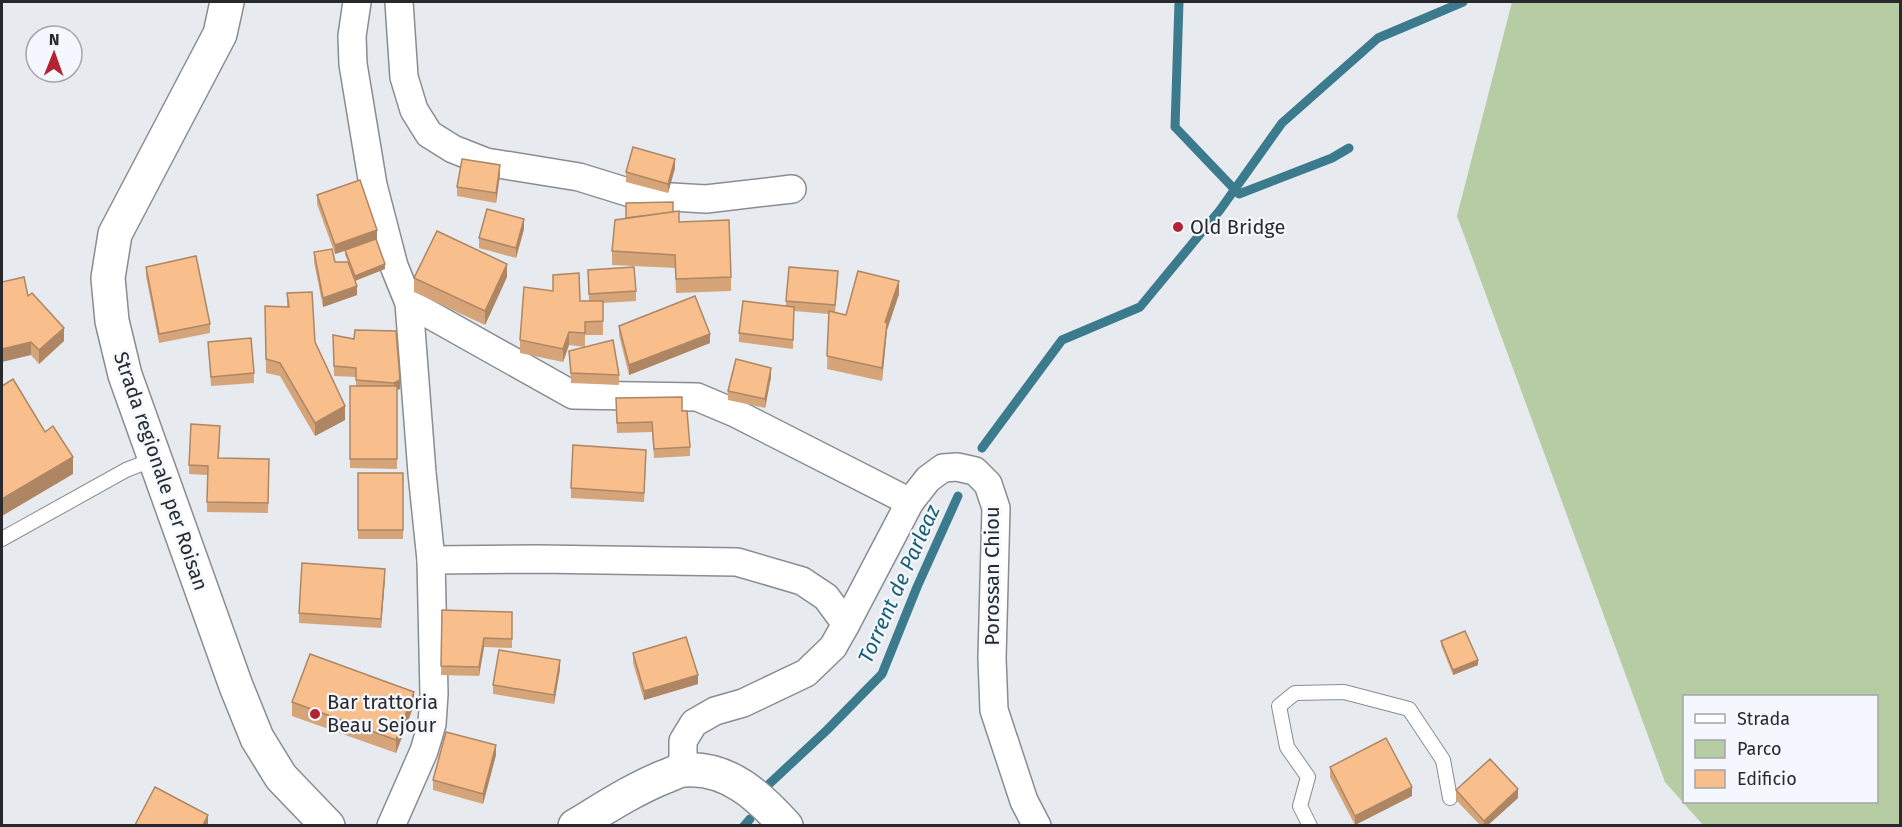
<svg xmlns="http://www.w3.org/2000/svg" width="1902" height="827" font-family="'Fira Sans',sans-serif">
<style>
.green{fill:#b6cca2;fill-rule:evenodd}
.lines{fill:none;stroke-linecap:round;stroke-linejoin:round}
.stream{stroke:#3c7a8d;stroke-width:9}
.lane-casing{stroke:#898c91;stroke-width:16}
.street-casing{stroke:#898c91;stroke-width:30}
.secondary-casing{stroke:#898c91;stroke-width:36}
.lane{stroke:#fff;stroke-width:14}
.street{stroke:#fff;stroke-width:27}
.secondary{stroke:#fff;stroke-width:33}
.wall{fill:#d5a479}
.shaded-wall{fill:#ae8663}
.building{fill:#f8bf8d;stroke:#ae8663;stroke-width:1.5}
.poi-dot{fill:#b42333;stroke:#f4f7fd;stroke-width:2}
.labels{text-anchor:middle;stroke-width:4.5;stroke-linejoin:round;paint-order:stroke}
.poi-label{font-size:20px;fill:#28292c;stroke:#f4f7fd;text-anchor:start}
.street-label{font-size:20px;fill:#28292c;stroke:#f4f7fd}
.water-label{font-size:21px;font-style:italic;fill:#195f72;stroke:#f4f7fd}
</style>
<rect width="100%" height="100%" fill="#e7eaef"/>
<path class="green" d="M 1512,2 L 1900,2 L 1900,825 L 1703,825 L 1665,782 L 1457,216 ZM 1684,696 L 1876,696 L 1876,802 L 1684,802 Z"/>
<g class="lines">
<g class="stream">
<polyline points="1179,2 1175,127 1239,194 1332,158 1349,148"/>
<polyline points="982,448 1062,340 1140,307 1220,210 1282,123 1378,38 1463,2"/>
<polyline points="768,785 827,730 882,674 917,587 958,496"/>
<polyline points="744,826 750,819"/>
</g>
<g class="lane-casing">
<g id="lane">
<polyline points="2,539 126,470 154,459"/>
<polyline points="1310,826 1300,806 1308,777 1287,747 1279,706 1295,693 1344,692 1409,709 1443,760 1450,798"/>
</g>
</g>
<g class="street-casing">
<g id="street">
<polyline points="357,2 352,36 353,64 373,185 394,266 409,303 422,473 431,560 434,694 432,724 424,751 391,826"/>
<polyline points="399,2 404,77 414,110 429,134 453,149 486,162 579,177 637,195 706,199 792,189"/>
<polyline points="409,303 573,395 697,397 735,413 910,502"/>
<polyline points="431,560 537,559 737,562 802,581 826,597 846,624 833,647 806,673 743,703 715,711 694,723 683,741 683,770"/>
<polyline points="846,624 910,502 928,479 943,468 957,467 975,471 988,484 996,508 992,658 994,710 1024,801 1037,826"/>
</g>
</g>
<g class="secondary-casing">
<g id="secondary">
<polyline points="227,2 220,34 115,234 108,278 112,321 125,375 236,686 257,738 281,777 328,826"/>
<path d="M 575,826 C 605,808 632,790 664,777 C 670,775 678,770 685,770 C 728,767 759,796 786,826"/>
</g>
</g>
<use href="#lane" class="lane"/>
<use href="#street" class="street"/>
<use href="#secondary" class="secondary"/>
</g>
<g class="wall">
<polygon points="675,168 668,193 626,182 626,172"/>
<polygon points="500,175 496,203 457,196 457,187"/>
<polygon points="317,195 377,239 376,240 385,269 355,280 357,295 323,307 314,262 314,252 335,262 348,262 345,255 345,251 335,254 317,204"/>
<polygon points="673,212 679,222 731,277 731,291 676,293 675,268 612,265 612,251"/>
<polygon points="524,229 516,258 479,248 479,238"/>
<polygon points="146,267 210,324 210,333 159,343 146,276"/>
<polygon points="588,270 636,291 636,301 603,303 603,335 585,335 585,347 569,345 563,362 520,353 520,340 553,291 580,301 589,301"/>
<polygon points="507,277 485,325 414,292 414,278"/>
<polygon points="838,280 835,313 846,315 899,294 887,330 882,381 827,369 829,314 794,311 793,349 739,342 739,333 786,306 786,301"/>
<polygon points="287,293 315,342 345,420 315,436 280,376 266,373 265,306 287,307"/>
<polygon points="28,296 64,341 39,364 31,355"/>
<polygon points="619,326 710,343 629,375 619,335"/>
<polygon points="333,335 354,339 400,389 397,390 397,469 350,468 350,386 356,386 356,377 334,376"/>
<polygon points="208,342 254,373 254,383 211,386"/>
<polygon points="569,351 619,375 619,385 571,383"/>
<polygon points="771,377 765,408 728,400 728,391"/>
<polygon points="616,398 690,447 690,456 654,458 652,432 617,433"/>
<polygon points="220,435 219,458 269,459 268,513 207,512 207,475 189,474 189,465"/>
<polygon points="646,459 644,502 571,498 571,488"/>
<rect x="358" y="473" width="45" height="66"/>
<polygon points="385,578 381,628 299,623 299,613"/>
<polygon points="442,610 512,612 512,648 484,647 479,676 441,675"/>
<polygon points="1441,641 1478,665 1453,675 1441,645"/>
<polygon points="633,653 698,684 644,700 633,663"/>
<polygon points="560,669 554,704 493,694 493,685"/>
<polygon points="292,702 414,705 396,753 292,716"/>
<polygon points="496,755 483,804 433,790 433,780"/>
<polygon points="1330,767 1412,796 1355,825 1330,777"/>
<polygon points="1456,790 1518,798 1488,825 1480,825 1456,800"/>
</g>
<g class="shaded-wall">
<polygon points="675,159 675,168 668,193 668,184"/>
<polygon points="500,165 500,175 496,203 496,193"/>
<polygon points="524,219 524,229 516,258 516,248"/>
<polygon points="377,230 377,239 335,254 335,245"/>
<polygon points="385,264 385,269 355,281 355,276"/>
<polygon points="507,264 507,277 485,325 485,311"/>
<polygon points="899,281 899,294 887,330 882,381 885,322"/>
<polygon points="357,286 357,295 323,307 323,298"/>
<polygon points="64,328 64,341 39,364 39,350"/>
<polygon points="569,332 569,345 563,362 563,349"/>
<polygon points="710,334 710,343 629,375 629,365"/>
<polygon points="31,342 31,355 2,362 2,349"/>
<polygon points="771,368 771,377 765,408 765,399"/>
<polygon points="400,380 400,389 397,390 397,469 397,390 394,392 394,383"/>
<polygon points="345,406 345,420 315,436 315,423"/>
<polygon points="73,457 73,474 2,516 2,499"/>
<polygon points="385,569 385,578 381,628 381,619"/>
<polygon points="484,638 484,647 479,676 479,667"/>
<polygon points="560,660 560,669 554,704 554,695"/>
<polygon points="1478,660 1478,665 1453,675 1453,670"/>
<polygon points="698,675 698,684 644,700 644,691"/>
<polygon points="414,692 414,705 396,753 396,740"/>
<polygon points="496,745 496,755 483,804 483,794"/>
<polygon points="1412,787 1412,796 1355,825 1355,816"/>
<polygon points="1518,789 1518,798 1488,825 1484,825 1484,821"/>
<polygon points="208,815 208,825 203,825"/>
</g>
<g class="building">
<polygon points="633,147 675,159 668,184 626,172"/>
<polygon points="462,159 500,165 496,193 457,187"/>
<polygon points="360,180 377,230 335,245 317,195"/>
<polygon points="673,202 673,212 626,218 626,203"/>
<polygon points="487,209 524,219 516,248 479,238"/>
<polygon points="679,211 679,222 729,220 731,277 676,279 675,255 612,251 615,220"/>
<polygon points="437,231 507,264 485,311 414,278"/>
<polygon points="376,239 385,264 355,276 345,250"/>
<polygon points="332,249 335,262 348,262 357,286 323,298 314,252"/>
<polygon points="196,256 210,324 159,334 146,267"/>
<polygon points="634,267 636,291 589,294 588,270"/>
<polygon points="789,267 838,271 835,305 786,301"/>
<polygon points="858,271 899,281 885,322 887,323 882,368 827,356 829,311 846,315"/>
<polygon points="579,273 580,301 603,301 603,321 585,322 585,333 569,332 563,349 520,340 524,287 553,291 553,275"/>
<polygon points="24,277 28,296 32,293 64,328 39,350 31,342 2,349 2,282"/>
<polygon points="312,292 315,342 345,406 315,423 280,363 266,359 265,306 289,307 287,293"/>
<polygon points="695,296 710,334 629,365 619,326"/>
<polygon points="743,301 794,307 793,340 739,333"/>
<polygon points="355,330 396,331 400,380 394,383 356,380 356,368 334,366 333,335 354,339"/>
<polygon points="251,338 254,373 211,377 208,342"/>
<polygon points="613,340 619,375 571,373 569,351"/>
<polygon points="736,359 771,368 765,399 728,391"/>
<polygon points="13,379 45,432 53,426 73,457 2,499 2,386"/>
<rect x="350" y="386" width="47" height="73"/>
<polygon points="682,397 682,411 687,411 690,447 654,449 652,422 617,423 616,398"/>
<polygon points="191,424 220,426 218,458 269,459 268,503 207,502 208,466 189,465"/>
<polygon points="573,445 646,450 644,493 571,488"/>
<rect x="358" y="473" width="45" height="57"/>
<polygon points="302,563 385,569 381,619 299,613"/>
<polygon points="442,610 512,612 512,639 484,638 479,667 441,666"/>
<polygon points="1465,631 1478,660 1453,670 1441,641"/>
<polygon points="686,637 698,675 644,691 633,653"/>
<polygon points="499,650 560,660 554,695 493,685"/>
<polygon points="310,654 414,692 396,740 292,702"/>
<polygon points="446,732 496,745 483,794 433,780"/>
<polygon points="1386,738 1412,787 1355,816 1330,767"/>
<polygon points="1490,759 1518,789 1484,821 1456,790"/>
<polygon points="155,787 208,815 203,825 135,825"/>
</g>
<g class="poi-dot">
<circle cx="1178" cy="227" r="6"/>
<circle cx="315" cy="714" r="6"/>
</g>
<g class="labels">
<g class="poi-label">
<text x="1190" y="234">Old Bridge</text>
<text x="327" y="709">Bar trattoria<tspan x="327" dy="23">Beau Sejour</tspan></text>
</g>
<g class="street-label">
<text transform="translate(161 471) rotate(71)" y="7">Strada regionale per Roisan</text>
<text transform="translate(992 576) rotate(-90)" y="7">Porossan Chiou</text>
</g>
<g class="water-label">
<text transform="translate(899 584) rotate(-66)" y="7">Torrent de Parleaz</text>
</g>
</g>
<rect width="1902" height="827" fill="none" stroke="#28292c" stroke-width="6"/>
<rect x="1683" y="695" width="195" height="108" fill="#f4f7fd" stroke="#a2a5a9" stroke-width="1.5"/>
<rect x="1695" y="714" width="30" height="9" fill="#ffffff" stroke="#a2a5a9" stroke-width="1.5"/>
<text x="1737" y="725" font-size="18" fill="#28292c">Strada</text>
<rect x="1695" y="740" width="30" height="18" fill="#b6cca2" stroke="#a2a5a9" stroke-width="1.5"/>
<text x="1737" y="755" font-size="18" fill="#28292c">Parco</text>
<rect x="1695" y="770" width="30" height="18" fill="#f8bf8d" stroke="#a2a5a9" stroke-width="1.5"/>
<text x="1737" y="785" font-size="18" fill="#28292c">Edificio</text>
<g transform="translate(54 54) rotate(1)"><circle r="28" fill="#f4f7fd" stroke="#a2a5a9" stroke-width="1.5"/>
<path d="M0-4.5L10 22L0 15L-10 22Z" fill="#b42333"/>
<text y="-9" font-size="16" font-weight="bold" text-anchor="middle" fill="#28292c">N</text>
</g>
</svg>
